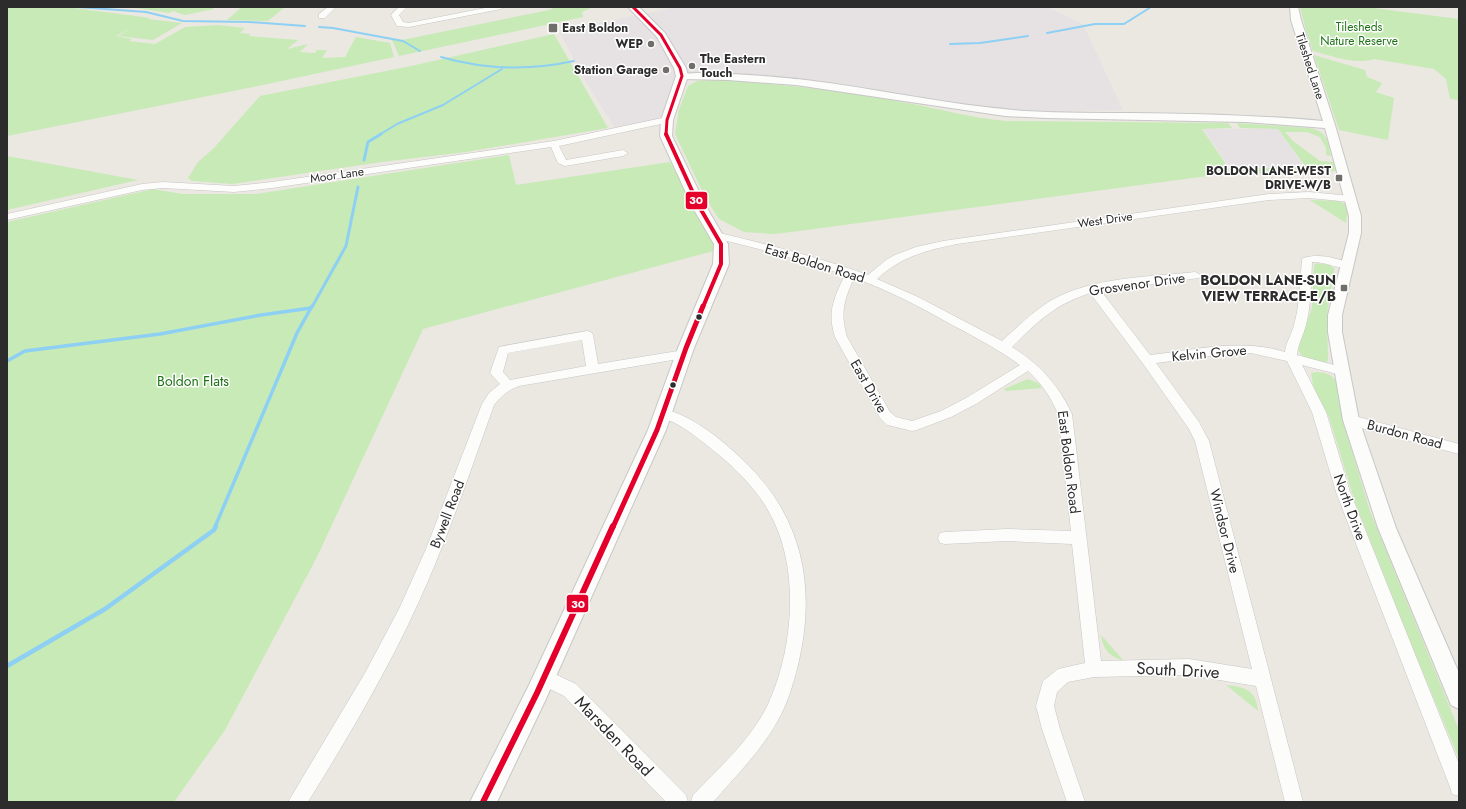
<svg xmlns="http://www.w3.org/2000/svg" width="1466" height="809" font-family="Jost,sans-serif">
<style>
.industrial{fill:#e6e2e4}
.green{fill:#c7eab7}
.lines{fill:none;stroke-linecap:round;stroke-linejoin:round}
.stream-far3{stroke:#8ed0f3;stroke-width:2}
.stream-far2{stroke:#8ed0f3;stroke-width:3}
.stream-far1{stroke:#8ed0f3;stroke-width:3.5}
.stream{stroke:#8ed0f3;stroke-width:4.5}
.minor-casing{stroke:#c8c7c7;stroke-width:1}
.tertiary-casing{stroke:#c8c7c7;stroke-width:2}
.secondary-casing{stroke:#c8c7c7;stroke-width:2}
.minor{fill:#fcfcfa;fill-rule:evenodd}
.tertiary{fill:#fcfcfa;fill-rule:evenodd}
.secondary{fill:#fcfcfa;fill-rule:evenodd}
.bus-1-far3-casing{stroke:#fff;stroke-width:5}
.bus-1-far2-casing{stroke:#fff;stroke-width:6}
.bus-1-far1-casing{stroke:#fff;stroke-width:8}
.bus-1-casing{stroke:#fff;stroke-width:10}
.bus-1-far3{stroke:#e4002b;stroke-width:3}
.bus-1-far2{stroke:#e4002b;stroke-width:4}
.bus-1-far1{stroke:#e4002b;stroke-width:5}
.bus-1{stroke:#e4002b;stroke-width:6}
.poi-dot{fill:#6f6e6b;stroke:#fff;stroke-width:1.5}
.bus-dot{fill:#2c2c2c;stroke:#fff;stroke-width:1.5}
.labels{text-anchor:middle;stroke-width:3;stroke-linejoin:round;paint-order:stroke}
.far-park-label{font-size:12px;fill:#1d7213;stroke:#fff}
.far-poi-label{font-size:12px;font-weight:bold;fill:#2c2c2c;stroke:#fff;text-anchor:end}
.far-street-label{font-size:12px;fill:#2c2c2c;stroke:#fff}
.street-label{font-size:14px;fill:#2c2c2c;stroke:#fff}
.poi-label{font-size:14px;font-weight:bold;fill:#2c2c2c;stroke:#fff;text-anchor:end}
.park-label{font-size:14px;fill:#1d7213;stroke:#fff}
.near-street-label{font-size:17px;fill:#2c2c2c;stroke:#fff}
.line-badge{stroke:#fff;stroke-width:1.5}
.badge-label{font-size:11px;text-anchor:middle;font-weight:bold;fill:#fff}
</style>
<rect width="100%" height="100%" fill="#ebe8e1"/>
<g class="industrial">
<polygon points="678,7 1047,7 1083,24 1123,110 1025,112 961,107 778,79 687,72 661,118 615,128 586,82 559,31"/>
<polygon points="1203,129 1278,129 1303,165 1231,169"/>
</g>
<g class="green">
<polygon points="7,7 76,7 74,8 143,17 150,18 148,19 182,23 153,40 118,36 133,27 116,36 132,39 129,41 155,44 185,27 218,25 245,28 240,33 251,34 249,36 298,40 287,49 308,44 300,52 315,53 317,50 327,50 322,58 345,57 356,37 390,43 394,57 258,86 7,136"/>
<polygon points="129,7 213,7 214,9 185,15 173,11 169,13"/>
<polygon points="242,7 285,7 268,21 227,20"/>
<polygon points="556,7 593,7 582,12 583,17 399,56 392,40 402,40 549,10"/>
<path d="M 1300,7 L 1366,7 L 1459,19 L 1459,100 L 1450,99 L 1446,79 L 1434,69 L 1374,59 C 1355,65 1332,56 1313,51 L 1306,31 Z"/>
<polygon points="554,34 608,128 466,152 382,162 232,184 192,181 188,178 198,162 213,149 260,96 411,66"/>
<polygon points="1314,55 1365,70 1367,77 1382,83 1376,92 1394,98 1388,140 1339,130"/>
<path d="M 723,80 C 785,85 846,91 907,103 C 941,109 971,118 1006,121 L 1228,123 L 1232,128 L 1202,129 L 1230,170 L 1305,166 L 1278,129 L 1240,128 L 1237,123 L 1310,128 C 1327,132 1328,140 1331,156 L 1326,155 L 1326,148 L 1320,137 L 1307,132 L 1285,132 L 1293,141 L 1320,161 L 1334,162 L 1337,171 L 1222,174 L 807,230 L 775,234 L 744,232 L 719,219 L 706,199 L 675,134 L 679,109 L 688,86 L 697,81 Z"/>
<polygon points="509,155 516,185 670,162 717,250 423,329 317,557 225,730 174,802 7,802 7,222 153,189 182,194 256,194"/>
<polygon points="7,156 138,180 7,210"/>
<polygon points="1310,200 1337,201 1346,204 1348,209 1346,223"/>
<path d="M 1317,263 L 1329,265 L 1334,268 L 1334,272 L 1327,314 L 1328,360 L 1326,363 C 1315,361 1304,361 1298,350 L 1312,307 L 1314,265 Z"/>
<path d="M 1317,372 C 1326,373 1332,374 1336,382 L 1344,425 L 1370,511 L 1459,730 L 1459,759 L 1404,627 L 1355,502 L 1329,417 L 1314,390 L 1311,373 Z"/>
<polygon points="1028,379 1038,383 1042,388 1006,391 1004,389"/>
<path d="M 1101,635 L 1124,661 C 1110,657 1103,650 1101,635 Z"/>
<path d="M 1226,685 C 1245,687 1256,690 1258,711 Z"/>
</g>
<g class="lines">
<g class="stream-far3">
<polyline points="78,7 146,12 183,21 249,22 305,26"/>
<polyline points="319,27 333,28 403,41 420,51"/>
<polyline points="1047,33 1095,24 1124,24 1151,7"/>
<polyline points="950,44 980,43 1028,36"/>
<path d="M 441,57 C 486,70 528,71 574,61"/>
<polyline points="379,135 397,124 443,105 502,69"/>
</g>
<g class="stream-far2">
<polyline points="364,160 368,142 381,134"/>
<polyline points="312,307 346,246 358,187"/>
</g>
<g class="stream-far1">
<polyline points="7,361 25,351 160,334 261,315 311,308"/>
<polyline points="215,527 297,333 312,306"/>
</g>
<polyline class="stream" points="7,666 105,609 214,530 216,526"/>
<g class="minor-casing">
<g id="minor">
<polygon points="328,7 336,7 325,18 319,18 319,14"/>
<polygon points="399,7 407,7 399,15 403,22 409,23 490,7 505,7 501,9 409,27 397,26 391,15"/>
<polygon points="667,117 670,118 671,120 670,122 559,146 566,160 623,150 628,153 623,156 565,166 558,163 551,147 272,188 234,192 163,188 142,190 7,220 7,214 142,184 163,182 234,186 272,182 554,141"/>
<path d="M 1309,192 L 1351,196 L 1356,199 L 1351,202 L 1309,198 L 1269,200 L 957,244 C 927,250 900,257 877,279 L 918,297 L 1002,341 C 1018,327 1033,311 1052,300 C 1092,277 1150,277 1195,272 L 1199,274 L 1201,276 L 1199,278 L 1101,291 L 1150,355 C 1195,350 1241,338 1285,352 C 1286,342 1292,334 1294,325 C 1300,304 1300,281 1302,260 L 1303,258 C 1320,253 1334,258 1350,263 L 1351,265 L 1350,267 C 1338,270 1325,261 1312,262 C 1311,283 1311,305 1306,325 C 1303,336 1298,344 1297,355 L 1345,368 L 1347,371 L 1345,374 L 1341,375 L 1302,365 L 1326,412 L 1350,492 L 1459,764 L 1459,796 L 1452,794 L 1450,787 L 1336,492 L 1312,412 L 1287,361 L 1251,353 L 1234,353 L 1156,363 L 1199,422 L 1209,441 L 1303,802 L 1285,802 L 1256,686 L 1189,675 L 1094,677 L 1068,682 L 1057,692 L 1054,706 L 1060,729 L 1085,802 L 1067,802 L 1042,729 L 1036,706 L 1043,681 L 1058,669 L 1085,663 L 1072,544 L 1007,541 L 945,544 L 940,543 L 938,538 L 940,533 L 945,532 L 1007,529 L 1071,531 L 1058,414 C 1051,397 1042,384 1028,371 L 976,404 L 951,417 L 917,430 L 912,431 L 892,426 L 887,425 L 880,418 L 835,337 C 827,311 834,298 845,275 L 775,253 L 711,237 L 710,235 L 715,232 C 766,244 818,257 868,275 L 886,260 L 895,255 L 916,247 L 943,241 L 1269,194 ZM 854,278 C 889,290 922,308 954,326 C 977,338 999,350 1020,365 L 966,398 L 941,411 L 912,421 L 896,417 L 890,412 L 847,337 C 840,313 844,300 854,278 ZM 1090,293 L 1144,365 L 1189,429 L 1195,441 L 1252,669 L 1189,659 L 1101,661 L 1072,414 C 1058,384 1039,364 1012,347 C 1038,321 1054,305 1090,293 Z"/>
<path d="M 587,331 L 591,332 L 593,335 L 598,364 L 684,350 L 688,351 L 690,354 L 688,357 L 684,358 L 519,386 C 508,390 501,396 494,405 C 473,464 453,523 428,581 C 395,658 352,731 308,802 L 288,802 L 365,673 L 399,609 L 426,549 L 482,404 L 489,393 L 500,384 L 490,373 L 499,347 ZM 582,340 L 586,366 L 510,380 L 503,372 L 508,353 Z"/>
<path d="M 663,409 C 693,415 726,443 748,465 C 804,521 816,590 798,665 C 793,685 787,705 777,722 C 760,752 735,777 713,802 L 691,802 L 693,795 C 720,767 753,738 769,702 C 794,647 800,565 769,512 C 757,490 738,471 719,455 C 705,444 689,430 673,422 C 668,420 663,419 658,417 L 656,414 L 658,411 Z"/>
<polygon points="1351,415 1459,444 1459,454 1346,424 1344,420 1346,416"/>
<polygon points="544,669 576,684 686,795 688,802 666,802 564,696 538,683 535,677 538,671"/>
</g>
</g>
<g class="tertiary-casing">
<path id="tertiary" d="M 1290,7 L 1298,7 L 1301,20 L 1335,125 L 1361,216 L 1361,233 L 1342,315 L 1342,332 L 1359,420 L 1396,528 L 1459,673 L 1459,709 L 1451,705 L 1378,528 L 1343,420 L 1328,332 L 1328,315 L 1349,233 L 1349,216 L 1325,128 L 1246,122 L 1046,118 L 1005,116 L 796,85 L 728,80 L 682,79 L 677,76 C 685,68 789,78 806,80 C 880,89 952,106 1026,111 C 1062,113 1098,113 1134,113 C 1197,114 1260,115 1323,121 L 1291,20 Z"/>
</g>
<g class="secondary-casing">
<polygon id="secondary" points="628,7 639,7 665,33 686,68 688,76 673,120 672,136 707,208 728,244 729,264 694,348 666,430 545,701 497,802 470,802 529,685 648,430 678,348 713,264 714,244 693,208 660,136 661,120 676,76 674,68 657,37"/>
</g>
<use href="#minor" class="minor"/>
<use href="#tertiary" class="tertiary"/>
<use href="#secondary" class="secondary"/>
<g class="bus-1-far3-casing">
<polyline id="bus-1-far3" points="633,7 661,35 680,68 682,76 667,120 666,135"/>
</g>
<g class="bus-1-far2-casing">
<polyline id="bus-1-far2" points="666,134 700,208 721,244 721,264 703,307"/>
</g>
<g class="bus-1-far1-casing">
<polyline id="bus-1-far1" points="613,527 657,430 686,348 703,306"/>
</g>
<g class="bus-1-casing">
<polyline id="bus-1" points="483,802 537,693 613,526"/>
</g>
<use href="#bus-1-far3" class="bus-1-far3"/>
<use href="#bus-1-far2" class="bus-1-far2"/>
<use href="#bus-1-far1" class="bus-1-far1"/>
<use href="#bus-1" class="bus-1"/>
</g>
<g class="poi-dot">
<rect x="548" y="23" width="10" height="10" rx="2"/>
<circle cx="651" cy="44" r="4"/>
<circle cx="692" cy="66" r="4"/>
<circle cx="666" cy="70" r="4"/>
<rect x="1335" y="174" width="8" height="8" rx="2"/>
<rect x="1340" y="284" width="8" height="8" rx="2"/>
</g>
<g class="bus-dot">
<circle cx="699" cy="317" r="3.5"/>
<circle cx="673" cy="385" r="3.5"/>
</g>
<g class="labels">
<g class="far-park-label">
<text x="1359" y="31">Tilesheds<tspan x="1359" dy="14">Nature Reserve</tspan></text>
</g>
<g class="far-poi-label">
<text x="562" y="32" text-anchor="start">East Boldon</text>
<text x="643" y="48">WEP</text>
<text x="700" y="63" text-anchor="start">The Eastern<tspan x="700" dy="14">Touch</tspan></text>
<text x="658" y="74">Station Garage</text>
<text x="1331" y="175">BOLDON LANE-WEST<tspan x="1331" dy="14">DRIVE-W/B</tspan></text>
</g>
<g class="far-street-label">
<text transform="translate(1310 66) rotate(72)" y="4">Tileshed Lane</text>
<text transform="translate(337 175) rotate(-8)" y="4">Moor Lane</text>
<text transform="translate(1105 220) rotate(-8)" y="4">West Drive</text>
</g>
<g class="street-label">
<text transform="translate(815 263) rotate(17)" y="5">East Boldon Road</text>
<text transform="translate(1137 284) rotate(-8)" y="5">Grosvenor Drive</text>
<text transform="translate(1209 353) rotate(-5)" y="5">Kelvin Grove</text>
<text transform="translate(869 386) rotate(60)" y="5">East Drive</text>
<text transform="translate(1405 434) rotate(15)" y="5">Burdon Road</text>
<text transform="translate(1069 462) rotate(83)" y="5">East Boldon Road</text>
<text transform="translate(1350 507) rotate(70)" y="5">North Drive</text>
<text transform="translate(447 514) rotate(-69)" y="5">Bywell Road</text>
<text transform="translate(1225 531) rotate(76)" y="5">Windsor Drive</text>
</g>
<g class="poi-label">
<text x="1336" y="285">BOLDON LANE-SUN<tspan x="1336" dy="16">VIEW TERRACE-E/B</tspan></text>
</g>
<g class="park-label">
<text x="193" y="386">Boldon Flats</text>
</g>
<g class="near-street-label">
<text transform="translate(1178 670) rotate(3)" y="6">South Drive</text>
<text transform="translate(614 736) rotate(46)" y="6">Marsden Road</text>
</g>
</g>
<g class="line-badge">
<rect x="685" y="191" width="23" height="19" rx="4" fill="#e4002b"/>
<rect x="566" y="594" width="23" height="19" rx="4" fill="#e4002b"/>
</g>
<g class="badge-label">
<text x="696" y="204">30</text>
<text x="578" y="608">30</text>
</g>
<rect width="1466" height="809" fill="none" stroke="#2c2c2c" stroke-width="16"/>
</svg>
